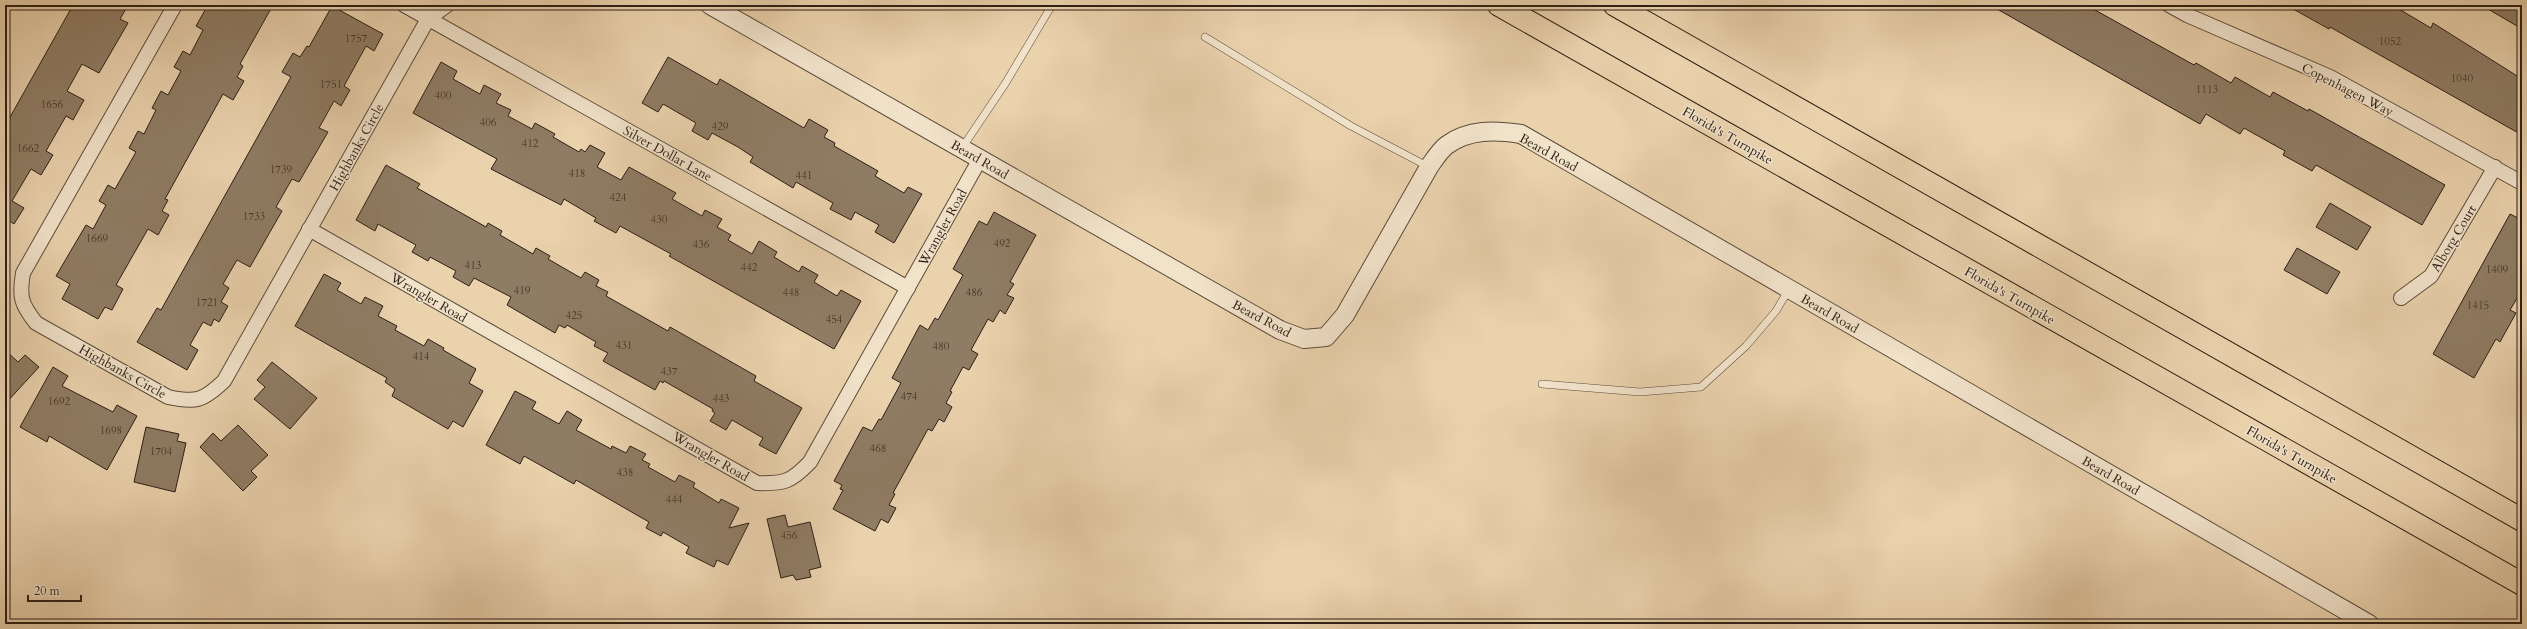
<svg xmlns="http://www.w3.org/2000/svg" width="2527" height="629" font-family="Cardo,serif">
<style>
.building{fill:#8f7c64;stroke:#2d1f14}
.lines{fill:none;stroke-linecap:round;stroke-linejoin:round}
.service-casing{stroke:#5c4c3a;stroke-width:8}
.minor-casing{stroke:#5c4c3a;stroke-width:16}
.tertiary-casing{stroke:#5c4c3a;stroke-width:20}
.motorway-casing{stroke:#2d1f14;stroke-width:24}
.service{stroke:#f1e2ca;stroke-width:7}
.minor{stroke:#f1e2ca;stroke-width:14}
.tertiary{stroke:#f1e2ca;stroke-width:18}
.motorway{stroke:#ead2ad;stroke-width:22}
.labels{text-anchor:middle;stroke-width:3;stroke-linejoin:round;paint-order:stroke}
.number-label{font-size:11px;fill:#463628}
.street-label{font-size:13px;fill:#2d1f14;stroke:#f1e2ca}
</style>
<rect width="100%" height="100%" fill="#ead2ad"/>
<filter id="stains"><feTurbulence type="fractalNoise" baseFrequency=".005" numOctaves="4"/><feColorMatrix values="0 0 0 0 .2 0 0 0 0 .09 0 0 0 0 .02 0 0 0 .5 -.17"/></filter>
<radialGradient id="worn" r=".72"><stop offset=".6" stop-color="#630" stop-opacity="0"/><stop offset="1" stop-color="#630" stop-opacity=".3"/></radialGradient>
<g class="building">
<polygon points="73,5 128,5 120,19 128,23 99,73 82,64 67,91 84,100 73,120 66,116 46,151 53,155 41,175 31,169 12,201 24,208 14,224 5,218 5,126"/>
<polygon points="208,5 273,5 240,64 243,66 237,77 244,81 233,100 223,94 165,199 168,200 162,211 169,215 158,235 148,229 116,285 123,289 112,310 105,307 98,319 62,299 70,284 56,276 86,225 93,229 106,205 99,201 108,185 115,189 136,152 129,148 138,131 144,134 156,110 152,108 161,91 168,95 181,71 174,67 183,51 190,55 203,30 196,26"/>
<polygon points="1990,5 2086,5 2194,65 2196,63 2231,83 2235,77 2270,97 2273,92 2308,111 2309,109 2445,185 2422,225 2316,165 2312,171 2283,155 2285,151 2244,128 2240,134 2206,114 2200,124"/>
<polygon points="2286,5 2392,5 2431,28 2433,23 2522,79 2522,135 2330,27 2329,29"/>
<polygon points="2481,5 2522,5 2522,17 2517,26"/>
<polygon points="332,6 383,34 374,51 366,46 344,86 350,90 341,106 334,101 319,128 328,132 299,182 292,179 276,207 282,211 250,267 237,260 223,284 229,288 221,302 228,306 219,322 214,319 211,326 203,322 190,345 198,350 187,370 137,342 157,308 161,310 291,77 282,72 293,53 300,57 307,46 309,47"/>
<polygon points="668,57 717,85 720,79 804,128 809,119 828,130 824,137 835,143 834,146 878,171 875,176 904,193 908,187 922,194 894,243 875,232 879,225 855,212 851,220 830,209 833,203 796,182 793,188 750,162 753,157 738,147 712,133 708,140 692,131 696,123 663,104 658,112 642,103"/>
<polygon points="441,62 457,71 453,79 480,94 484,85 501,94 496,103 511,110 508,116 532,129 535,123 555,134 553,137 579,152 581,149 585,152 590,145 605,153 597,167 621,180 629,167 676,193 672,199 702,216 705,210 722,219 717,227 731,235 728,240 752,254 759,241 777,252 774,257 799,272 802,266 818,275 814,282 837,296 841,290 861,301 834,349 669,256 671,254 620,226 616,233 594,221 596,218 564,199 561,205 491,169 497,159 413,113"/>
<polygon points="386,165 420,184 417,188 486,227 488,223 502,231 500,235 533,254 536,248 550,256 548,259 581,278 585,272 599,280 596,286 608,292 606,296 668,331 670,327 756,376 754,381 802,408 776,454 759,445 763,438 732,420 726,430 710,421 715,413 712,411 713,409 664,381 663,383 660,381 655,390 603,361 608,353 594,346 596,342 567,325 565,328 559,325 555,333 507,305 511,297 474,278 469,286 453,277 456,271 430,257 428,261 412,252 416,245 378,224 375,231 356,220"/>
<polygon points="2330,203 2371,227 2357,250 2316,227"/>
<polygon points="994,212 1036,235 1010,282 1014,284 1007,295 1014,298 1005,314 1000,310 993,322 988,319 971,350 978,354 969,370 963,367 950,391 952,392 946,403 952,407 944,422 939,419 932,431 928,429 893,493 895,494 889,505 896,508 888,523 881,519 875,531 833,509 843,490 840,489 842,485 834,481 863,427 872,431 879,419 881,420 901,383 892,378 920,325 928,330 935,318 938,320 963,275 953,269 979,221 987,225"/>
<polygon points="2510,214 2522,220 2522,290 2510,310 2516,313 2500,342 2496,339 2474,378 2433,354"/>
<polygon points="2297,248 2340,272 2327,294 2284,270"/>
<polygon points="324,274 341,283 337,290 361,304 365,297 383,306 378,316 397,326 395,330 424,346 428,339 444,348 443,350 476,369 469,383 483,391 463,427 453,421 448,429 392,396 395,389 385,382 387,378 295,326"/>
<polygon points="5,350 18,362 25,355 39,367 5,404"/>
<polygon points="272,362 317,398 290,429 254,399 265,387 257,380"/>
<polygon points="53,367 68,376 62,386 113,412 117,405 137,416 107,470 49,436 47,442 20,427"/>
<polygon points="515,391 536,402 532,409 559,424 567,411 582,420 576,430 611,449 612,446 626,453 630,446 646,454 642,460 650,464 648,467 675,482 679,475 695,483 693,487 719,503 721,499 739,508 729,528 749,523 728,565 717,560 714,567 686,553 689,547 663,532 661,536 646,528 649,522 576,480 574,484 524,456 520,464 486,445"/>
<polygon points="238,425 268,455 251,471 257,477 243,491 200,447 213,433 221,441"/>
<polygon points="146,427 179,434 177,441 186,443 175,492 134,482"/>
<polygon points="785,515 788,527 810,522 821,567 809,570 811,577 796,580 793,575 781,578 767,519"/>
</g>
<g class="lines">
<g class="service-casing">
<g id="service">
<polyline points="1205,37 1351,126 1429,167"/>
<polyline points="962,148 1005,84 1052,5"/>
<polyline points="1542,384 1640,392 1701,387 1746,346 1776,311 1789,289"/>
</g>
</g>
<g class="minor-casing">
<g id="minor">
<path d="M 175,5 L 23,273 C 19,297 21,304 36,323 L 168,397 C 196,403 203,401 224,381 L 428,19 L 447,5"/>
<polyline points="404,5 908,288"/>
<polyline points="2169,5 2187,15 2330,77 2522,183"/>
<path d="M 309,229 L 757,483 C 784,484 791,482 810,462 L 980,159"/>
<polyline points="2401,298 2431,276 2495,167"/>
</g>
</g>
<g class="tertiary-casing">
<path id="tertiary" d="M 710,5 L 1280,330 L 1304,339 L 1326,337 L 1345,315 L 1429,167 C 1434,160 1440,150 1447,145 C 1469,129 1495,130 1521,134 L 2369,624"/>
</g>
<g class="motorway-casing">
<g id="motorway">
<polyline points="1499,5 2522,584"/>
<polyline points="1615,5 2522,520"/>
</g>
</g>
<use href="#service" class="service"/>
<use href="#minor" class="minor"/>
<use href="#tertiary" class="tertiary"/>
<use href="#motorway" class="motorway"/>
</g>
<g class="labels">
<g class="number-label">
<text x="356" y="42">1757</text>
<text x="2390" y="45">1052</text>
<text x="2462" y="82">1040</text>
<text x="331" y="88">1751</text>
<text x="2207" y="93">1113</text>
<text x="443" y="99">400</text>
<text x="52" y="108">1656</text>
<text x="488" y="126">406</text>
<text x="720" y="130">429</text>
<text x="530" y="147">412</text>
<text x="28" y="152">1662</text>
<text x="281" y="173">1739</text>
<text x="577" y="177">418</text>
<text x="804" y="179">441</text>
<text x="618" y="201">424</text>
<text x="254" y="220">1733</text>
<text x="659" y="223">430</text>
<text x="97" y="242">1669</text>
<text x="1002" y="247">492</text>
<text x="701" y="248">436</text>
<text x="473" y="269">413</text>
<text x="749" y="271">442</text>
<text x="2497" y="273">1409</text>
<text x="522" y="294">419</text>
<text x="791" y="296">448</text>
<text x="974" y="296">486</text>
<text x="207" y="306">1721</text>
<text x="2478" y="309">1415</text>
<text x="574" y="319">425</text>
<text x="834" y="323">454</text>
<text x="624" y="349">431</text>
<text x="941" y="350">480</text>
<text x="421" y="360">414</text>
<text x="669" y="375">437</text>
<text x="909" y="400">474</text>
<text x="721" y="402">443</text>
<text x="59" y="405">1692</text>
<text x="111" y="434">1698</text>
<text x="878" y="452">468</text>
<text x="161" y="455">1704</text>
<text x="625" y="476">438</text>
<text x="674" y="503">444</text>
<text x="789" y="539">456</text>
</g>
<g class="street-label">
<text transform="translate(2348 89) rotate(27)" y="5">Copenhagen Way</text>
<text transform="translate(1728 135) rotate(30)" y="5">Florida's Turnpike</text>
<text transform="translate(356 147) rotate(-61)" y="5">Highbanks Circle</text>
<text transform="translate(1549 152) rotate(29)" y="5">Beard Road</text>
<text transform="translate(668 153) rotate(29)" y="5">Silver Dollar Lane</text>
<text transform="translate(980 159) rotate(30)" y="5">Beard Road</text>
<text transform="translate(942 227) rotate(-61)" y="5">Wrangler Road</text>
<text transform="translate(2453 238) rotate(-59)" y="5">Alborg Court</text>
<text transform="translate(2010 295) rotate(30)" y="5">Florida's Turnpike</text>
<text transform="translate(429 297) rotate(30)" y="5">Wrangler Road</text>
<text transform="translate(1830 313) rotate(30)" y="5">Beard Road</text>
<text transform="translate(1262 318) rotate(28)" y="5">Beard Road</text>
<text transform="translate(123 371) rotate(29)" y="5">Highbanks Circle</text>
<text transform="translate(2292 454) rotate(30)" y="5">Florida's Turnpike</text>
<text transform="translate(711 456) rotate(30)" y="5">Wrangler Road</text>
<text transform="translate(2111 475) rotate(30)" y="5">Beard Road</text>
</g>
</g>
<rect width="2527" height="629" fill="none" stroke="#ead2ad" stroke-width="20"/>
<rect x="6" y="6" width="2515" height="617" fill="none" stroke="#2d1f14" stroke-width="2"/>
<rect x="10" y="10" width="2507" height="609" fill="none" stroke="#2d1f14"/>
<path d="M28 595v6h53v-6" fill="none" stroke="#2d1f14" stroke-width="2"/>
<text x="34" y="595" font-size="12" fill="#2d1f14" stroke="#f1e2ca" stroke-width="3" paint-order="stroke">20 m</text>
<rect width="100%" height="100%" filter="url(#stains)"/>
<rect width="100%" height="100%" fill="url(#worn)"/>
</svg>
